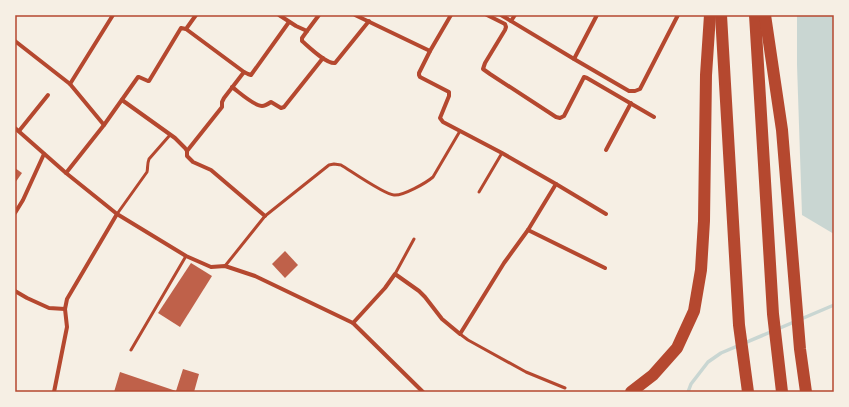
<svg xmlns="http://www.w3.org/2000/svg" width="849" height="407" font-family="Lato,sans-serif">
<style>
.water{fill:#c9d6d2}
.lines{fill:none;stroke-linecap:round;stroke-linejoin:round}
.stream{stroke:#c9d6d2;stroke-width:3.5}
.building{fill:#bf614a}
.service{stroke:#b5482f;stroke-width:3}
.minor{stroke:#b5482f;stroke-width:4}
.motorway{stroke:#b5482f;stroke-width:12}
.neatline{fill:none;stroke:#b5482f;stroke-width:1.5}
</style>
<rect width="100%" height="100%" fill="#f6efe4"/>
<polygon class="water" points="797,15 834,15 834,234 802,215 797,65"/>
<g class="lines">
<polyline class="stream" points="688,392 691,384 708,362 721,353 834,305"/>
</g>
<g class="building">
<polygon points="15,168 22,173 15,183"/>
<polygon points="285,251 298,265 285,278 272,264"/>
<polygon points="191,263 212,276 180,327 158,313"/>
<polygon points="183,369 199,374 194,392 114,392 120,372 176,391"/>
</g>
<g class="lines">
<g class="service">
<polyline points="479,192 502,153"/>
<path d="M 117,214 L 147,172 C 148,168 147,164 149,159 L 170,135"/>
<path d="M 225,266 L 265,216 L 329,165 L 334,164 L 341,165 C 351,171 385,195 394,195 C 403,196 426,183 433,177 L 460,131"/>
<polyline points="395,274 414,239"/>
<polyline points="460,334 468,340 526,372 565,388"/>
<polyline points="131,350 186,256"/>
</g>
<g class="minor">
<polyline points="279,15 296,26 307,31 319,15"/>
<polyline points="355,15 430,51"/>
<polyline points="451,15 430,51 419,73 419,75 420,77 449,92 449,96 440,118 443,122 502,153 556,184 606,214"/>
<polyline points="487,15 505,24 506,27 505,30 485,63 483,69 490,74 556,117 560,118 564,116 583,79 584,77 587,78 654,117"/>
<polyline points="501,15 574,59 629,91 635,91 640,89 678,15"/>
<polyline points="511,21 515,15"/>
<polyline points="186,29 244,72"/>
<path d="M 307,31 L 302,38 L 302,41 C 309,47 326,64 335,63 L 369,21"/>
<polyline points="15,41 70,84 104,125"/>
<polyline points="574,59 597,15"/>
<polyline points="70,84 113,15"/>
<path d="M 232,87 C 239,92 254,106 262,106 C 265,106 268,104 271,102 L 281,108 L 284,107 L 323,58"/>
<polyline points="122,100 175,138 185,148 187,151 187,156 193,162 211,170 265,216"/>
<polyline points="15,128 66,173 117,214 186,256 211,267 225,266 255,276 353,323 423,392"/>
<polyline points="19,131 48,95"/>
<polyline points="606,150 631,103"/>
<polyline points="187,151 222,107 222,102 224,98 244,72 248,74 251,75 289,22"/>
<polyline points="66,173 104,125 138,77 139,77 148,81 149,81 181,28 186,29 196,15"/>
<polyline points="15,213 23,200 44,154"/>
<polyline points="528,230 605,268"/>
<polyline points="15,291 27,298 49,308 65,309 67,299 117,214"/>
<polyline points="353,323 385,288 395,274 419,291 425,297 442,319 460,334 504,263 528,230 556,184"/>
<polyline points="54,392 67,327 65,309"/>
</g>
<g class="motorway">
<polyline points="721,15 739,325 748,392"/>
<polyline points="755,15 773,314 782,392"/>
<polyline points="765,15 782,130 800,349 806,392"/>
<polyline points="631,392 653,375 677,348 694,311 701,270 704,221 706,75 710,15"/>
</g>
</g>
<rect width="849" height="407" fill="none" stroke="#f6efe4" stroke-width="32"/>
<rect x="16" y="16" width="817" height="375" class="neatline"/>
</svg>
